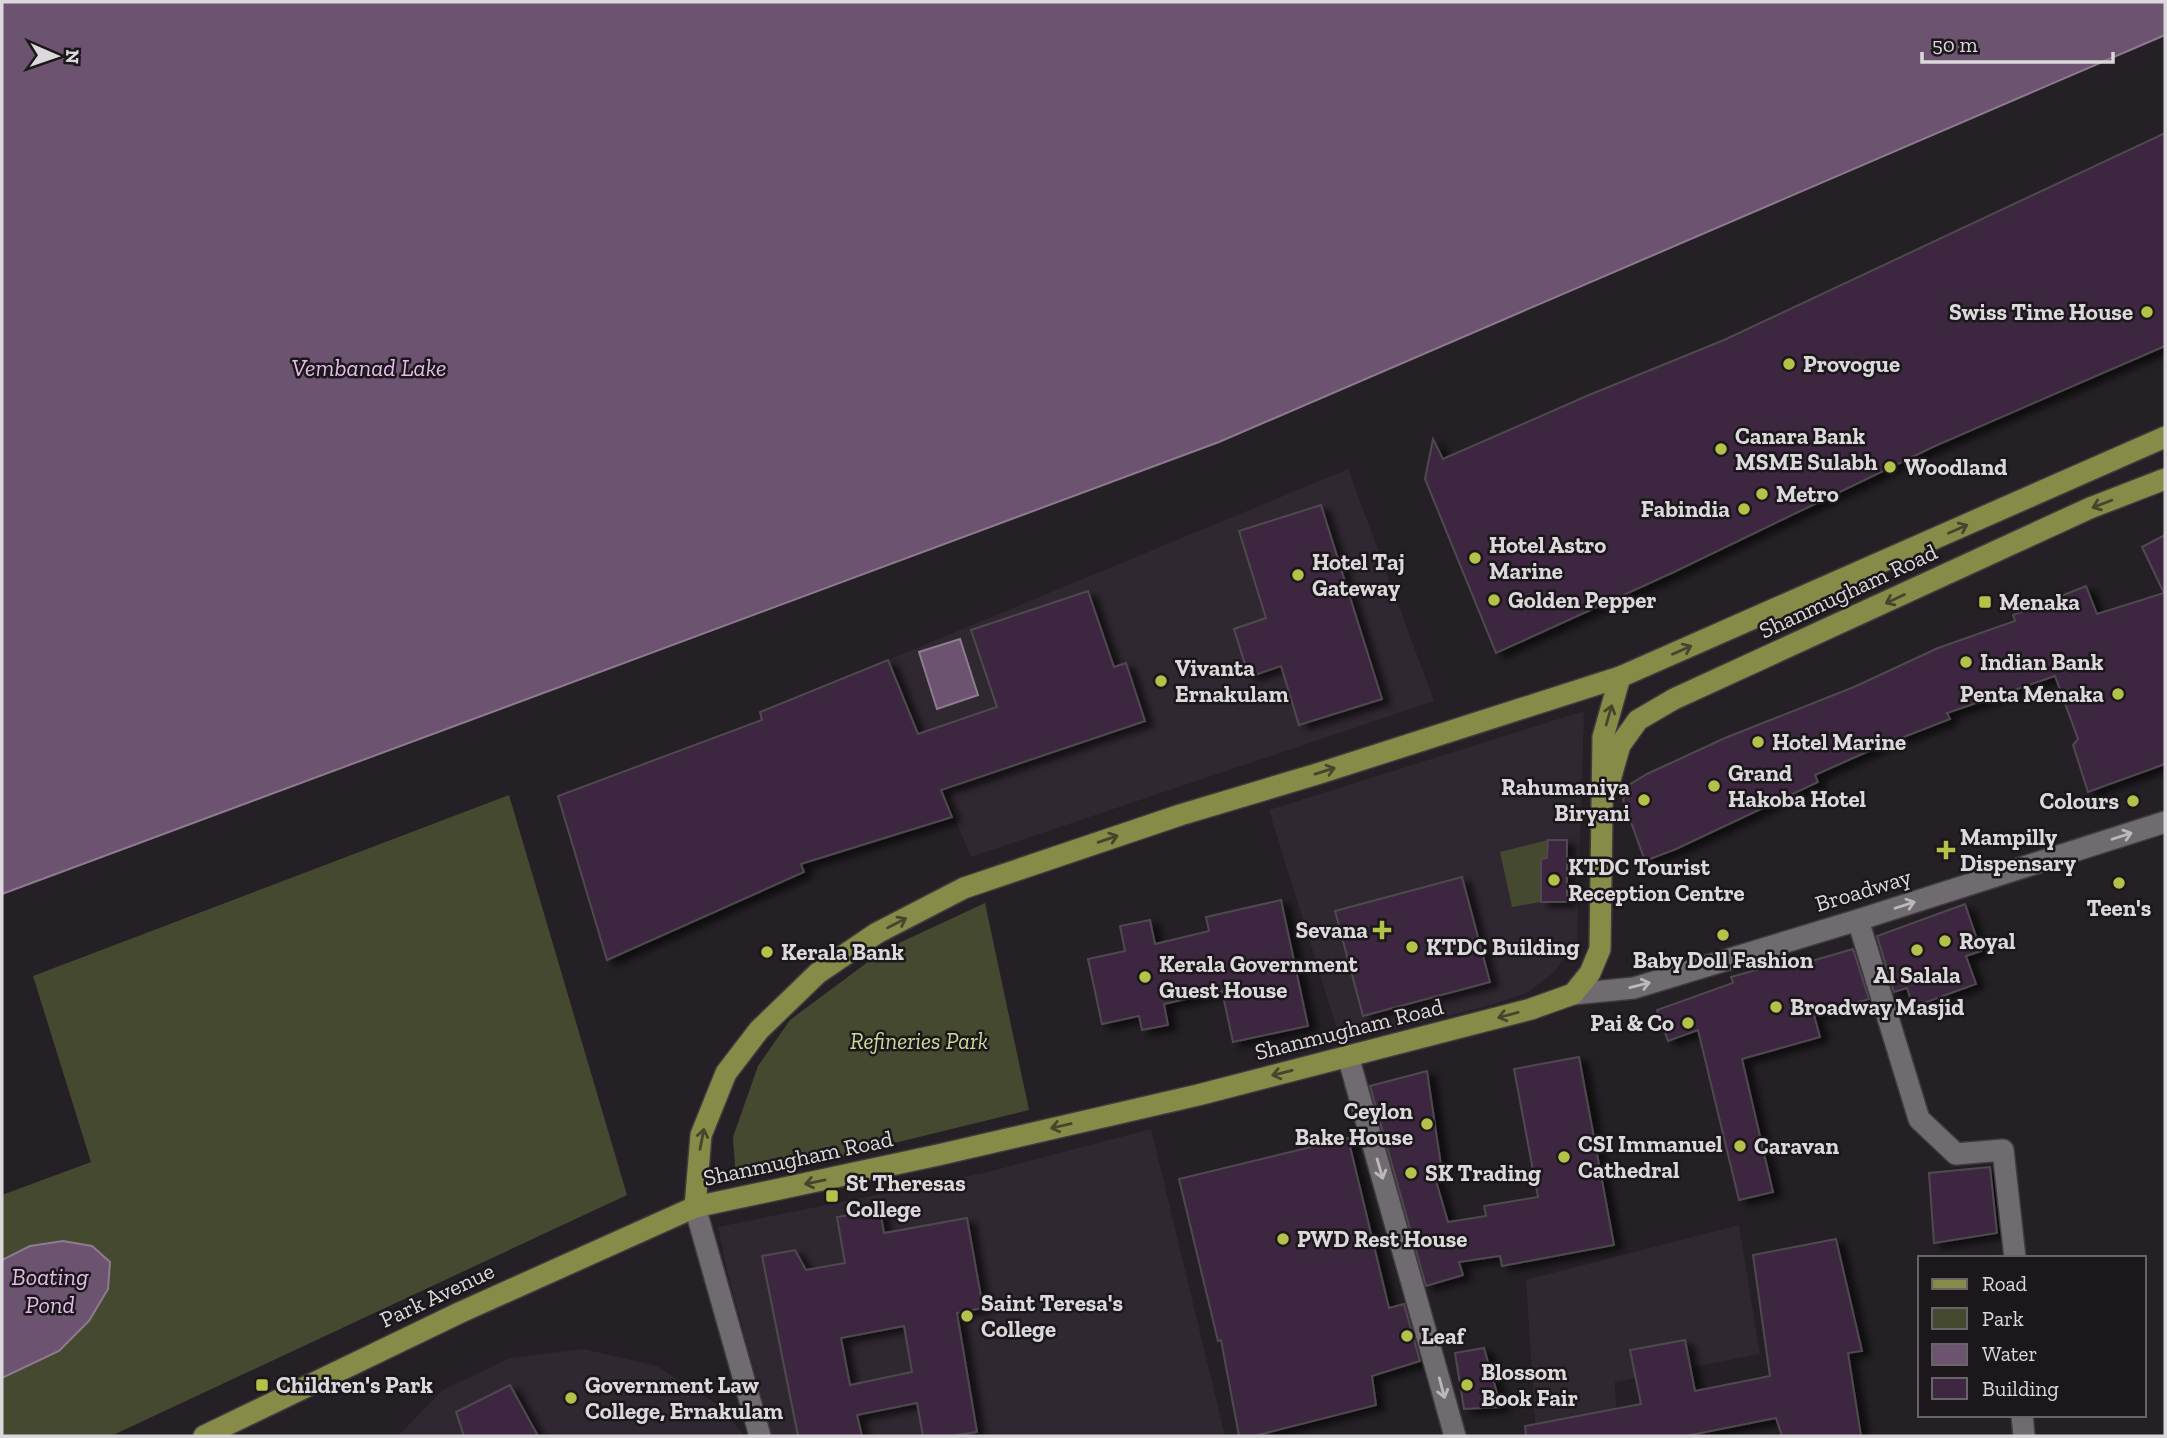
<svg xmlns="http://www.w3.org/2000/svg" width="2167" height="1438" font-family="'Zilla Slab',serif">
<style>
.built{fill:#302831}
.green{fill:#454930}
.water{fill:#6c536f;stroke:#8e7b90;stroke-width:2}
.building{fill:#3e2741;stroke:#4d494e;stroke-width:2;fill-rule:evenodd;filter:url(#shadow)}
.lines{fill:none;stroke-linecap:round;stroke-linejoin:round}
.minor-casing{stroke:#3f3c3f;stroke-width:24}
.major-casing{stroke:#3f3c3f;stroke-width:24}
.minor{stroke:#706b71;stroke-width:21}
.major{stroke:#868b47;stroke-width:21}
.oneway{stroke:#46452d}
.oneway2{stroke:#bcb8bc}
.poi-dot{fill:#b4c24a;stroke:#1b171b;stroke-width:2.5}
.labels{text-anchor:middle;stroke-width:5;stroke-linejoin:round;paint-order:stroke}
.poi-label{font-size:23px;font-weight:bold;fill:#dcd9dc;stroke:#1b171b;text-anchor:start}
.street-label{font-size:23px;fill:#dcd9dc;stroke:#1b171b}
.park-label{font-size:23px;font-style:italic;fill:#ced899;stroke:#1b171b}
.water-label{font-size:24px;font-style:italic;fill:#e7baec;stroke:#1b171b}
</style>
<defs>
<filter id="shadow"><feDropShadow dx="8" dy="4.5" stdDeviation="3.5" flood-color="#0009"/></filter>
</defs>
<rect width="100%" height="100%" fill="#242025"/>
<g class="built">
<polygon points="1348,469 1434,701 971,857 888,660"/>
<polygon points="1584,711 1577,941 1553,973 1527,993 1491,1005 1341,1042 1269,810"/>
<polygon points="1151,1129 1225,1436 772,1436 728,1275 718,1227 984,1173"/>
<polygon points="1739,1225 1760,1354 1615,1382 1616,1411 1536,1435 1526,1280"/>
<polygon points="584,1349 657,1366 720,1406 744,1436 398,1436 443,1390 510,1358"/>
</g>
<g class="green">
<polygon points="509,795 627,1195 111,1436 2,1436 2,1195 91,1162 33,976"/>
<polygon points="1548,840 1547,858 1541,859 1541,902 1512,907 1500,852"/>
<polygon points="985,903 1029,1110 736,1182 733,1137 758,1066 790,1020 884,950"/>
</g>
<g class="water">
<polygon points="2,2 2165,2 2165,35 1219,442 2,894"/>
<polygon points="960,639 978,695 937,709 919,652"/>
<polygon points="63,1241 92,1246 110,1262 108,1289 89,1321 59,1351 2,1378 2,1260 30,1246"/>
</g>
<g class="building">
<polygon points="2165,133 2165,346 1935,446 1674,572 1496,653 1425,479 1433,439 1443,459 1589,395 1724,340"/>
<polygon points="1321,505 1382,699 1299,725 1281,666 1249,677 1234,629 1266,618 1239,531"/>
<polygon points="2165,535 2165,764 2088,792 2073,745 2078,739 2055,676 1947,713 1950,719 1878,747 1815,775 1818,782 1676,849 1645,861 1623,800 1629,785 1647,774 1725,738 1854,687 1938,648 2015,621 2013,615 2086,586 2097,614 2164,593 2142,547"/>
<polygon points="1088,591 1114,667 1126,663 1145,721 941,790 952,817 801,864 804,872 607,960 558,796 762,720 760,712 888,660 918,734 997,707 971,630"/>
<polygon points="1548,840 1567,840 1567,902 1541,902 1541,859 1547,858"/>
<polygon points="1462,877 1490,982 1363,1016 1335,911"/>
<polygon points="1281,900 1308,1026 1233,1042 1222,991 1164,1004 1168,1025 1142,1030 1139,1016 1102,1024 1088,959 1125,951 1120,926 1150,920 1155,944 1209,931 1206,917"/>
<polygon points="1965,904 1981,951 1966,956 1976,984 1913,1007 1907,988 1894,992 1877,936"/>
<polygon points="1853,949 1869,999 1814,1015 1820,1037 1742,1059 1773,1192 1739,1200 1698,1030 1668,1041 1657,1010 1733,983 1731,977 1799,958 1801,964"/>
<polygon points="1579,1057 1614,1245 1502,1266 1500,1256 1459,1262 1463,1275 1426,1286 1370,1086 1427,1071 1442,1172 1434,1174 1448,1222 1486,1216 1484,1206 1538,1197 1514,1069"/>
<polygon points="1348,1138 1389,1308 1404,1304 1420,1361 1372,1376 1376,1405 1254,1436 1239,1436 1221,1340 1218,1341 1179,1179"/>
<polygon points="1990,1167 1997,1233 1934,1243 1929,1173"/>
<path d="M 880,1210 L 884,1233 L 967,1218 L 983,1308 L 957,1313 L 977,1432 L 951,1436 L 923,1436 L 917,1403 L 857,1415 L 862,1436 L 798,1436 L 762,1256 L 795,1250 L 806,1270 L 845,1263 L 837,1217 ZM 904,1326 L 912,1372 L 850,1385 L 841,1338 Z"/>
<polygon points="1836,1239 1862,1351 1848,1353 1861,1436 1782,1436 1776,1418 1686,1436 1526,1436 1525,1426 1641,1404 1630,1350 1685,1340 1695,1391 1770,1376 1753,1255"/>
<polygon points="1484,1348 1501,1407 1464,1409 1455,1353"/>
<polygon points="510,1385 538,1436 464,1436 456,1412"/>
</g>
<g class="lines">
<g class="minor-casing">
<g id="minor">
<polyline points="1858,920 1919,1119 1956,1154 2003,1150 2015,1258"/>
<polyline points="1573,994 1634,988 1858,920 2165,822"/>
<polyline points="1348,1056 1455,1436"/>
<polyline points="695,1207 760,1436"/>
<polyline points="2022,1415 2024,1436"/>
</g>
</g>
<g class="major-casing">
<g id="major">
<polyline points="1610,780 1620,745 1638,720 1674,699 2090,508 2165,479"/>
<polyline points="695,1207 701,1135 726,1073 759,1030 818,973 877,933 964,888 1180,815 1317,774 1620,677 2165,437"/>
<polyline points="204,1436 459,1313 695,1207 938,1155 1198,1095 1531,1009 1573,994 1590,973 1600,949 1603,737 1620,677"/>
</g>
</g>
<use href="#minor" class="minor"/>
<use href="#major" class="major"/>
</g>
<defs><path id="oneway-shaft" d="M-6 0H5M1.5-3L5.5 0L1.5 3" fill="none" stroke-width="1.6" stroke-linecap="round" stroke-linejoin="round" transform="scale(1.75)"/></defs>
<g class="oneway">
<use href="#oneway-shaft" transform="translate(2102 504) rotate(159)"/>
<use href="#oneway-shaft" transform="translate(1958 529) rotate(-24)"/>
<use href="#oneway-shaft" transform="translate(1895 599) rotate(155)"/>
<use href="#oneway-shaft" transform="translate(1682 650) rotate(-24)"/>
<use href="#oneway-shaft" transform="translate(1609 715) rotate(-74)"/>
<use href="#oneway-shaft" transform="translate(1325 771) rotate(-17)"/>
<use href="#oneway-shaft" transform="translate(1108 839) rotate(-19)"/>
<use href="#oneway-shaft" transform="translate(897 923) rotate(-27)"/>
<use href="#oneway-shaft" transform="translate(1508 1015) rotate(165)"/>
<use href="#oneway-shaft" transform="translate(1282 1073) rotate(166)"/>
<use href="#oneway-shaft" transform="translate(1061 1126) rotate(167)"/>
<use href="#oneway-shaft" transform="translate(702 1139) rotate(-79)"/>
<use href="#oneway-shaft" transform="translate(815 1182) rotate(168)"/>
</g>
<g class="oneway2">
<use href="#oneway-shaft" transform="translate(2122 836) rotate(-18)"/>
<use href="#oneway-shaft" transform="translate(1905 905) rotate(-18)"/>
<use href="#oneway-shaft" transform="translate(1640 985) rotate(-14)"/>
<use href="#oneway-shaft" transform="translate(1380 1169) rotate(74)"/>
<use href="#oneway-shaft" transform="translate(1442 1388) rotate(75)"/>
</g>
<g class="poi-dot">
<circle cx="2147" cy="312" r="7"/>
<circle cx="1789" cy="364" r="7"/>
<circle cx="1721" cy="449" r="7"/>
<circle cx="1890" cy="467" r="7"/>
<circle cx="1762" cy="494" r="7"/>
<circle cx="1744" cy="509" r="7"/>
<circle cx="1475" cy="558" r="7"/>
<circle cx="1298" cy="575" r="7"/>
<circle cx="1494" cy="600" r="7"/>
<rect x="1978" y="595" width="14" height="14" rx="3.5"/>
<circle cx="1966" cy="662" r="7"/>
<circle cx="1161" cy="681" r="7"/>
<circle cx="2118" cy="694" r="7"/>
<circle cx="1758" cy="742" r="7"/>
<circle cx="1714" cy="786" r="7"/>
<circle cx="1644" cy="800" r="7"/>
<circle cx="2133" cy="801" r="7"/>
<path d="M1942.5 839.5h7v7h7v7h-7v7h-7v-7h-7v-7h7z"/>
<circle cx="1554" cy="880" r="7"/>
<circle cx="2119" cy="883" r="7"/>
<path d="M1378.5 919.5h7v7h7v7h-7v7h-7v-7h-7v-7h7z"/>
<circle cx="1723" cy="935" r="7"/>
<circle cx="1945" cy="941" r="7"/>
<circle cx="1412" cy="947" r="7"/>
<circle cx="1917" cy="950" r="7"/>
<circle cx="767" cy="952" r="7"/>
<circle cx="1145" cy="977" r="7"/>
<circle cx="1776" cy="1007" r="7"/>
<circle cx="1688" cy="1023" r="7"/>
<circle cx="1427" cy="1124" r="7"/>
<circle cx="1740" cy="1146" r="7"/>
<circle cx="1564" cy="1157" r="7"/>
<circle cx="1411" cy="1173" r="7"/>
<rect x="825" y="1189" width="14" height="14" rx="3.5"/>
<circle cx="1283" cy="1239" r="7"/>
<circle cx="967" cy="1316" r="7"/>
<circle cx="1407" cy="1336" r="7"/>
<rect x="255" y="1378" width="14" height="14" rx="3.5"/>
<circle cx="1467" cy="1385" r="7"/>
<circle cx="571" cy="1398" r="7"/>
</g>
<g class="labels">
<g class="poi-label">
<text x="2133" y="320" text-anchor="end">Swiss Time House</text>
<text x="1803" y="372">Provogue</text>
<text x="1735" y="444">Canara Bank<tspan x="1735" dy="26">MSME Sulabh</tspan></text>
<text x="1904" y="475">Woodland</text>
<text x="1776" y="502">Metro</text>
<text x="1730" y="517" text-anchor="end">Fabindia</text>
<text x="1489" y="553">Hotel Astro<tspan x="1489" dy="26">Marine</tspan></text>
<text x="1312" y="570">Hotel Taj<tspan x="1312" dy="26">Gateway</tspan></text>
<text x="1508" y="608">Golden Pepper</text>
<text x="1999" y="610">Menaka</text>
<text x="1980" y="670">Indian Bank</text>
<text x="1175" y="676">Vivanta<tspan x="1175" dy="26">Ernakulam</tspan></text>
<text x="2104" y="702" text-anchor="end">Penta Menaka</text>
<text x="1772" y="750">Hotel Marine</text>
<text x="1728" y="781">Grand<tspan x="1728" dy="26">Hakoba Hotel</tspan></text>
<text x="1630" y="795" text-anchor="end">Rahumaniya<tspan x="1630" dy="26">Biryani</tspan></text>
<text x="2119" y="809" text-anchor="end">Colours</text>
<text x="1960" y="845">Mampilly<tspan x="1960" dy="26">Dispensary</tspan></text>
<text x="1568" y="875">KTDC Tourist<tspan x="1568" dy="26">Reception Centre</tspan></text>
<text x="2119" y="916" text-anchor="middle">Teen's</text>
<text x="1368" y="938" text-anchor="end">Sevana</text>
<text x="1959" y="949">Royal</text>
<text x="1426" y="955">KTDC Building</text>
<text x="781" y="960">Kerala Bank</text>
<text x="1723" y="968" text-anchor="middle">Baby Doll Fashion</text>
<text x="1159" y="972">Kerala Government<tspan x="1159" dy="26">Guest House</tspan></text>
<text x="1917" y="983" text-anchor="middle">Al Salala</text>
<text x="1790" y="1015">Broadway Masjid</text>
<text x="1674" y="1031" text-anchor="end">Pai &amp; Co</text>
<text x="1413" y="1119" text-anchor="end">Ceylon<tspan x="1413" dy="26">Bake House</tspan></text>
<text x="1578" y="1152">CSI Immanuel<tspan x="1578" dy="26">Cathedral</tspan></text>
<text x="1754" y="1154">Caravan</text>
<text x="1425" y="1181">SK Trading</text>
<text x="846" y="1191">St Theresas<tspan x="846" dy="26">College</tspan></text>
<text x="1297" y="1247">PWD Rest House</text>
<text x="981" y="1311">Saint Teresa's<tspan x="981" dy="26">College</tspan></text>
<text x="1421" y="1344">Leaf</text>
<text x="1481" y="1380">Blossom<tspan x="1481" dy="26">Book Fair</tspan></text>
<text x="276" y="1393">Children's Park</text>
<text x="585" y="1393">Government Law<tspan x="585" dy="26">College, Ernakulam</tspan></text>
</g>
<g class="street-label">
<text transform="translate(1848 591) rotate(-25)" y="8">Shanmugham Road</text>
<text transform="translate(1863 890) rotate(-17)" y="8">Broadway</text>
<text transform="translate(1349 1029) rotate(-14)" y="8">Shanmugham Road</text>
<text transform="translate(798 1158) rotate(-12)" y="8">Shanmugham Road</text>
<text transform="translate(437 1295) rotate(-25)" y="8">Park Avenue</text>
</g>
<g class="park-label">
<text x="919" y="1049">Refineries Park</text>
</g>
<g class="water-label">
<text x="369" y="376">Vembanad Lake</text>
<text x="50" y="1285">Boating<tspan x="50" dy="28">Pond</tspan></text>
</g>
</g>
<rect width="2167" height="1438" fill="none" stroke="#dcd9dc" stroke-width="7"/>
<rect x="1918" y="1256" width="228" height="161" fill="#1b171b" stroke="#686568" stroke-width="2"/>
<rect x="1932" y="1279" width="35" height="10" fill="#868b47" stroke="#686568" stroke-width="2"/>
<text x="1982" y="1291" font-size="21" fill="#dcd9dc">Road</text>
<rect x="1932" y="1308" width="35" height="21" fill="#454930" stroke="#686568" stroke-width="2"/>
<text x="1982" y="1326" font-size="21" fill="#dcd9dc">Park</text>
<rect x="1932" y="1344" width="35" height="21" fill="#6c536f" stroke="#686568" stroke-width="2"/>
<text x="1982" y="1361" font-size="21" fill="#dcd9dc">Water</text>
<rect x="1932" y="1378" width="35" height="21" fill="#3e2741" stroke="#686568" stroke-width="2"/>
<text x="1982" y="1396" font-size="21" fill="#dcd9dc">Building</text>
<g transform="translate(56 56) rotate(92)" stroke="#1b171b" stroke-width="5" paint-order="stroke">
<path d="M0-5L12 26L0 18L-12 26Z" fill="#dcd9dc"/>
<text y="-10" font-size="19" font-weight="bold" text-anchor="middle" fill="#dcd9dc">N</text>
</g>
<path d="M1922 52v10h191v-10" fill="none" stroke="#dcd9dc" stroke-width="3.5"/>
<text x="1932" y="52" font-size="21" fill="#dcd9dc" stroke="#1b171b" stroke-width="5" paint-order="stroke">50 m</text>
</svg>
